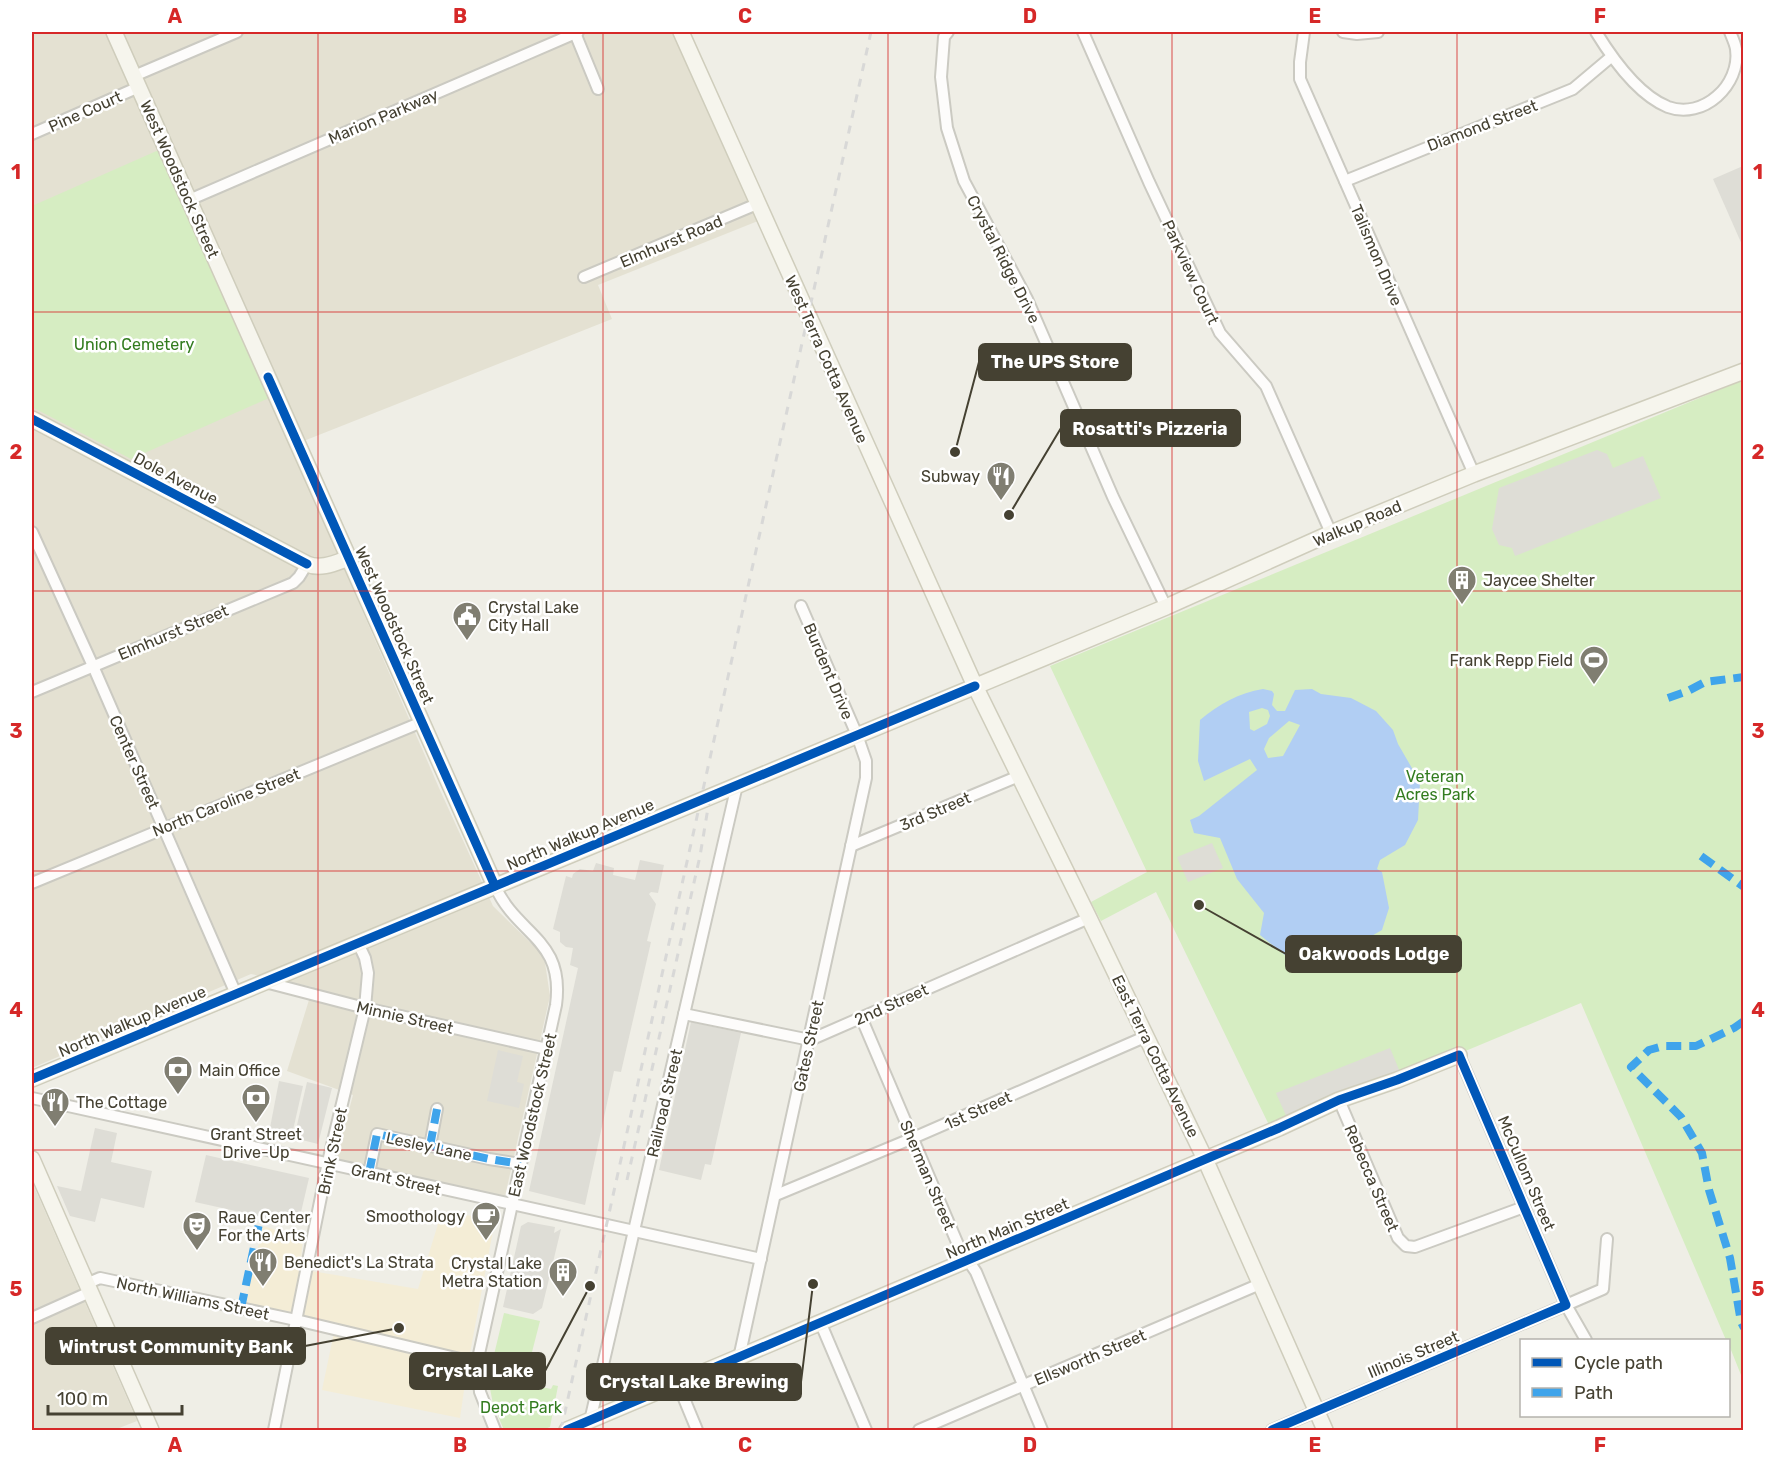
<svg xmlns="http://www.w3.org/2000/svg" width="1775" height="1462" font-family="Rubik,sans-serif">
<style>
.residential{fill:#e4e1d2}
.commercial{fill:#f4edd6}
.green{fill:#d6edc2}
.parking{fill:#deddd6}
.water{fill:#b1cef3;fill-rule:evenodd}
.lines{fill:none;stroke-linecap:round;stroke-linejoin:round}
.street-casing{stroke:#cbcac2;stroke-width:14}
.secondary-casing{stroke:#cfcdbc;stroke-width:18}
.street{stroke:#fdfcfb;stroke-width:10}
.secondary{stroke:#f6f5ed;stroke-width:15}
.rail{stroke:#d8d8d7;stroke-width:3;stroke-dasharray:8 8;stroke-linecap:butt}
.quiet{stroke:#3fa4eb;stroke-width:8;stroke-dasharray:15 8;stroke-linecap:butt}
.cycleway-casing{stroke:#fff;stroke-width:13}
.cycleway{stroke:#0057b8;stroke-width:9}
.grid{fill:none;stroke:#d62828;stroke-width:1.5;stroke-opacity:0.55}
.labels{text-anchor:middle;stroke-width:5;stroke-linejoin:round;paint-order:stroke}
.street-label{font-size:16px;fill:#454132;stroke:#fff}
.park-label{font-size:16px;fill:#337c1f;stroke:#fff}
.poi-label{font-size:16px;fill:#454132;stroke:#fff;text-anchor:start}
.leader{fill:none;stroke:#454132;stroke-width:2}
.callout-dot{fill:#454132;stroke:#fff;stroke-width:2}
.callout{fill:#454132;stroke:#454132;stroke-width:2}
.callout-label{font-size:18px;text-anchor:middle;font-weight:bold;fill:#fff}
.neatline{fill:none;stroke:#d62828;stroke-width:2}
.grid-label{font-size:20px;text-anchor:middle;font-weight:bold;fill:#d62828}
</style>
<rect width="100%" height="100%" fill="#efeee6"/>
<g class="residential">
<polygon points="32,32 674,32 758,221 598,285 612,319 291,446 439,788 493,906 544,956 550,996 505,1196 336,1159 353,1095 287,1071 313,987 251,974 32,1068"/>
<polygon points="32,1182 137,1421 114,1430 32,1430"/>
</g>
<polygon class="commercial" points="442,1211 495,1220 467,1369 460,1418 322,1390 336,1323 245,1303 263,1226 303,1238 300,1269 418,1289"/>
<g class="green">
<polygon points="161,149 269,398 131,459 32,407 32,206"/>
<polygon points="1743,380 1743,1380 1729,1345 1728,1340 1726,1340 1581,1003 1463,1052 1460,1046 1269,1125 1156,892 1101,921 1091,902 1147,872 1050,666"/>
<polygon points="504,1313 540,1321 524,1383 551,1389 553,1385 558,1386 550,1427 542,1430 504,1430 493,1404 488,1378 495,1378 497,1364 492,1363"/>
</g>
<g class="parking">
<polygon points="1743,166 1743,247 1713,179"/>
<polygon points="1597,450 1607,454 1613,468 1643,456 1661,498 1515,556 1512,548 1499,545 1492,529 1499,488"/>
<polygon points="1212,843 1223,868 1188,882 1177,857"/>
<polygon points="640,860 664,865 658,893 651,892 649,894 656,904 647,941 651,942 621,1072 614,1071 585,1205 529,1191 578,968 570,965 573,948 566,947 560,942 560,932 553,929 566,876 572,878 573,874 580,869 593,871 596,863 614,868 613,875 635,880"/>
<polygon points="691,1022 741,1033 711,1165 705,1164 701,1180 659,1170"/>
<polygon points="1390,1048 1400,1072 1287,1118 1276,1093"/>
<polygon points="498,1050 523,1056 517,1082 524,1084 519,1108 487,1101"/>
<polygon points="279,1081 303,1086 291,1139 269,1133"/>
<polygon points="307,1082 332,1088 318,1144 294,1138"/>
<polygon points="95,1128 117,1133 111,1162 152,1171 144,1208 101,1198 95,1222 70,1216 57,1186 81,1191"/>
<polygon points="206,1155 309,1178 298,1225 195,1202"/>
<polygon points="528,1222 555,1227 554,1233 561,1229 542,1308 533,1314 503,1307 521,1226"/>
</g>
<path class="water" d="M 1263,689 L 1272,691 L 1274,694 L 1272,705 L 1277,711 L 1285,711 L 1295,690 L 1312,689 L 1321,694 L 1351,698 L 1376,711 L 1393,730 L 1398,744 L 1420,782 L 1418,820 L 1405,845 L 1380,860 L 1377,869 L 1382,872 L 1389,908 L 1382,930 L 1321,965 L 1301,968 L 1260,935 L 1264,913 L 1237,879 L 1220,838 L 1194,833 L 1190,820 L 1199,816 L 1257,770 L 1250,759 L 1204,781 L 1198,761 L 1200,720 C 1219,704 1239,693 1263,689 ZM 1262,708 L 1268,710 L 1270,716 L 1267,724 L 1254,731 L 1250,729 L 1249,712 ZM 1289,721 L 1300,725 L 1283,756 L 1268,758 L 1264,749 L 1269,738 Z"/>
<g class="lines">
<g class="street-casing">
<g id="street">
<polyline points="948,32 944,37 941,77 947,128 964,181 1027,299 1113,497 1166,607"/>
<polyline points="1083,32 1149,182 1220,333 1266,386 1331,533"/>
<polyline points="1304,32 1300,62 1300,79 1474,474"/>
<polyline points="1343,32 1357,34 1378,32"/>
<path d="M 1596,32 C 1612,58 1638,95 1668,107 C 1703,120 1741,85 1736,49 C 1735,43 1732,37 1730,32"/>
<polyline points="575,33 598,89"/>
<polyline points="134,76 237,32"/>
<polyline points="32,134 139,87"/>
<polyline points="1345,181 1573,89 1611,57"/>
<polyline points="189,200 578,32"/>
<polyline points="584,277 757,204"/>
<polyline points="32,532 93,666 236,994"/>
<polyline points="32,692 293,583 299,577 307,564"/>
<polyline points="851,846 1019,776"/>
<polyline points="32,883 422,722"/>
<path d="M 495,886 C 517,936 565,938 556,1005 L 477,1363 L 480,1392 L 495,1430"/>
<polyline points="265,982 365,1008 547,1049"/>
<polyline points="684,1014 810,1040 1089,918"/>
<polyline points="861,1017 959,1247 976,1272 1042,1430"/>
<polyline points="32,1098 761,1259"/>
<polyline points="1339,1100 1398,1238 1406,1246 1415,1247 1524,1207"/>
<polyline points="430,1146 437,1109"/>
<polyline points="369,1173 377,1134 489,1159 521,1164"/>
<polyline points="776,1195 913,1138 1147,1036"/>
<polyline points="86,1284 100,1278 296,1320 477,1363"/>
<polyline points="32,1318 90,1292"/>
<polyline points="821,1324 866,1430"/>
<polyline points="1586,1340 1566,1305 1603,1289 1607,1239"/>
<polyline points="739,1358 866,778 866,761 857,735 801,606"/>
<polyline points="678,1384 697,1430"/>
<polyline points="590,1421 737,785"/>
<polyline points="274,1430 328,1162 365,1008 368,973 365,958 358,943"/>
<polyline points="919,1430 1260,1284"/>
<polyline points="1272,1430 1566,1305 1459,1055"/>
</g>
</g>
<g class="secondary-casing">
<g id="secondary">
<polyline points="114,32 495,886"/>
<polyline points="681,32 975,686 1089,918 1205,1159 1325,1430"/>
<path d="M 32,419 L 307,564 C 321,570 335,563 349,558"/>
<polyline points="32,1079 1166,607 1331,533 1474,474 1744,371"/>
<polyline points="32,1159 151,1430"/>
<polyline points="567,1430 1279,1128 1339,1100 1397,1080 1459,1055"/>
</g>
</g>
<use href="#street" class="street"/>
<use href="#secondary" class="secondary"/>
<g class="rail">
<polyline points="627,1180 700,856 711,790"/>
<polyline points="561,1430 871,32"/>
</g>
<g class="quiet">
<polyline points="1668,698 1688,691 1705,682 1744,677"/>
<polyline points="1701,856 1744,887"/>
<polyline points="1744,1021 1734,1028 1696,1046 1663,1046 1649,1050 1631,1067 1681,1117 1702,1153 1709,1190 1730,1258 1741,1322 1744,1328"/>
<polyline points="430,1146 437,1109"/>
<polyline points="369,1173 377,1134 489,1159 521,1164"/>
<polyline points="241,1308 260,1219"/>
</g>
<g class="cycleway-casing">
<g id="cycleway">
<polyline points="268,377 495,886"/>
<polyline points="32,419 307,564"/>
<polyline points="32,1079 975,686"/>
<polyline points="567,1430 1279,1128 1339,1100 1397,1080 1459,1055 1566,1305 1272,1430"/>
</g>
</g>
<use href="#cycleway" class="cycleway"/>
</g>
<path class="grid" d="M 318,32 L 318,1430M 603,32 L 603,1430M 888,32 L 888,1430M 1172,32 L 1172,1430M 1457,32 L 1457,1430M 32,312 L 1744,312M 32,591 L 1744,591M 32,871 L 1744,871M 32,1150 L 1744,1150"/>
<defs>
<g id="restaurant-pin" transform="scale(1.5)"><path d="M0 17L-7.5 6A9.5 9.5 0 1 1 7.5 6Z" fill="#807e71" stroke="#fff"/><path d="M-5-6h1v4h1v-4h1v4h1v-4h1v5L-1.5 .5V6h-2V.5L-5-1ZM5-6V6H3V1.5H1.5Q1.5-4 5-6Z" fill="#fff"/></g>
<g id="building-pin" transform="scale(1.5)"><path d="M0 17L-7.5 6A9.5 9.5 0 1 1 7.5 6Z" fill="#807e71" stroke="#fff"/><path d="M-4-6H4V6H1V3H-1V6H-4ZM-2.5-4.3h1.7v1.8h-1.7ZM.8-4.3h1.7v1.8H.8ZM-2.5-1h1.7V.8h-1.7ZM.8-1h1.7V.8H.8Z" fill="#fff"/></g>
<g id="civic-pin" transform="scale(1.5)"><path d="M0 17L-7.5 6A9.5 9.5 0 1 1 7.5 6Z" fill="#807e71" stroke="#fff"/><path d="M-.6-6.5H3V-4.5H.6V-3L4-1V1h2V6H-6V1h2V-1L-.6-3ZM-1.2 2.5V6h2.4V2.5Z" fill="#fff"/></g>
<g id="stadium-pin" transform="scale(1.5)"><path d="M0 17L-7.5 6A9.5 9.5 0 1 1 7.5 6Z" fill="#807e71" stroke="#fff"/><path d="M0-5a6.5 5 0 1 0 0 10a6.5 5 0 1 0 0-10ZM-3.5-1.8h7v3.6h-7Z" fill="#fff"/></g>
<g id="bank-pin" transform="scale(1.5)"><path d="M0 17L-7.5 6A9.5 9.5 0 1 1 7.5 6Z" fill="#807e71" stroke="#fff"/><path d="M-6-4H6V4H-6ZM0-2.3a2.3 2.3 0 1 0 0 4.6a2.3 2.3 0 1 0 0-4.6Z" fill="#fff"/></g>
<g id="cafe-pin" transform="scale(1.5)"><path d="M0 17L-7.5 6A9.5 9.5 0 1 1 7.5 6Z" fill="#807e71" stroke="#fff"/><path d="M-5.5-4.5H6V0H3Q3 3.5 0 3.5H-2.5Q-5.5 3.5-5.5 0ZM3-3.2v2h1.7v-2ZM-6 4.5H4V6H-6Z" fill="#fff"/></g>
<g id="theatre-pin" transform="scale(1.5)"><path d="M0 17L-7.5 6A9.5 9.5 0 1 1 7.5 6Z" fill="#807e71" stroke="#fff"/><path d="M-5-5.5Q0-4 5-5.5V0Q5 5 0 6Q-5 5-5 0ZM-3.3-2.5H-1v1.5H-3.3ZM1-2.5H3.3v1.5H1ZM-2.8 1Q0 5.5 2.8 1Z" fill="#fff"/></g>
</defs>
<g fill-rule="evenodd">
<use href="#restaurant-pin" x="1001" y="476"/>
<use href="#building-pin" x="1462" y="580"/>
<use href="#civic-pin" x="467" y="616"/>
<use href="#stadium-pin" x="1594" y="660"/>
<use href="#bank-pin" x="178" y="1070"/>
<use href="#bank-pin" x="256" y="1098"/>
<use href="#restaurant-pin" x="55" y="1102"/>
<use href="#cafe-pin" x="486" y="1216"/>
<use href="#theatre-pin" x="197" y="1226"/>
<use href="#restaurant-pin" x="263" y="1262"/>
<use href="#building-pin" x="563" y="1272"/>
</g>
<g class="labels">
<g class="street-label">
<text transform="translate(85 111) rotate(-24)" y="6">Pine Court</text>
<text transform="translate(383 116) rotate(-23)" y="6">Marion Parkway</text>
<text transform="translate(1482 125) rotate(-21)" y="6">Diamond Street</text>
<text transform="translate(180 179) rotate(66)" y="6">West Woodstock Street</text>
<text transform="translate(671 241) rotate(-23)" y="6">Elmhurst Road</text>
<text transform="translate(1377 255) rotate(67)" y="6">Talismon Drive</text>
<text transform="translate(1004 259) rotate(63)" y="6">Crystal Ridge Drive</text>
<text transform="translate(1191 272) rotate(65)" y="6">Parkview Court</text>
<text transform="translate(827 359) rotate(66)" y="6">West Terra Cotta Avenue</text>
<text transform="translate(176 478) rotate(28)" y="6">Dole Avenue</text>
<text transform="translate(1357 523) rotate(-23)" y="6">Walkup Road</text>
<text transform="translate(395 625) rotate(66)" y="6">West Woodstock Street</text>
<text transform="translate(173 632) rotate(-23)" y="6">Elmhurst Street</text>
<text transform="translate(829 671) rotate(67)" y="6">Burdent Drive</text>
<text transform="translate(135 762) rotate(66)" y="6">Center Street</text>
<text transform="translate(226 802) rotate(-22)" y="6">North Caroline Street</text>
<text transform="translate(935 811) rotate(-23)" y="6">3rd Street</text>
<text transform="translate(580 834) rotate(-23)" y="6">North Walkup Avenue</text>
<text transform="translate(891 1004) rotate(-24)" y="6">2nd Street</text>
<text transform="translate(405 1017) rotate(13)" y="6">Minnie Street</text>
<text transform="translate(132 1021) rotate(-23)" y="6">North Walkup Avenue</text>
<text transform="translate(808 1046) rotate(-78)" y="6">Gates Street</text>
<text transform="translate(1156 1056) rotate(64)" y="6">East Terra Cotta Avenue</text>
<text transform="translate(664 1103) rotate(-77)" y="6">Railroad Street</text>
<text transform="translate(978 1110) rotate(-24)" y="6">1st Street</text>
<text transform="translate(532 1115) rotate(-77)" y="6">East Woodstock Street</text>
<text transform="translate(429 1146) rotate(12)" y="6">Lesley Lane</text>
<text transform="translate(332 1151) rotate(-78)" y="6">Brink Street</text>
<text transform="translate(1527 1173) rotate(67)" y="6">McCullom Street</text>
<text transform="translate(928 1175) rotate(67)" y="6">Sherman Street</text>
<text transform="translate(1372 1178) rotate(67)" y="6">Rebecca Street</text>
<text transform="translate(396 1179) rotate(13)" y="6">Grant Street</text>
<text transform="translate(1007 1228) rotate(-23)" y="6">North Main Street</text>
<text transform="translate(193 1298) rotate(12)" y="6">North Williams Street</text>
<text transform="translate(1413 1354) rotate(-23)" y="6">Illinois Street</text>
<text transform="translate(1090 1357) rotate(-23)" y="6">Ellsworth Street</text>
</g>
<g class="park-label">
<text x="134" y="350">Union Cemetery</text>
<text x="1435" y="782">Veteran<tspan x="1435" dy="18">Acres Park</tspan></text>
<text x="521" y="1413">Depot Park</text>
</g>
<g class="poi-label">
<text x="980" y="482" text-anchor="end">Subway</text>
<text x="1483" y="586">Jaycee Shelter</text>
<text x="488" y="613">Crystal Lake<tspan x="488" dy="18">City Hall</tspan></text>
<text x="1573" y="666" text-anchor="end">Frank Repp Field</text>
<text x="199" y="1076">Main Office</text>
<text x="76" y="1108">The Cottage</text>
<text x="256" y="1140" text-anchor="middle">Grant Street<tspan x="256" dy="18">Drive-Up</tspan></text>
<text x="465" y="1222" text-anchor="end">Smoothology</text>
<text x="218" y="1223">Raue Center<tspan x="218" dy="18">For the Arts</tspan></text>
<text x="284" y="1268">Benedict's La Strata</text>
<text x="542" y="1269" text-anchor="end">Crystal Lake<tspan x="542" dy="18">Metra Station</tspan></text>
</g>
</g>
<path class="leader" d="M955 452L979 362M1009 515L1061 428M1199 905L1286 954M399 1328L305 1346M590 1286L545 1371M813 1284L801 1382"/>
<g class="callout-dot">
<circle cx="955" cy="452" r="6"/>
<circle cx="1009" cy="515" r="6"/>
<circle cx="1199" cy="905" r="6"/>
<circle cx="399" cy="1328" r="6"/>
<circle cx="590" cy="1286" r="6"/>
<circle cx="813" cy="1284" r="6"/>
</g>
<g class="callout">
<rect x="979" y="344" width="152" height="36" rx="6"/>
<rect x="1061" y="410" width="179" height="36" rx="6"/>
<rect x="1286" y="936" width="175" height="36" rx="6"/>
<rect x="46" y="1328" width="259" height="36" rx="6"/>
<rect x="410" y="1353" width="135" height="36" rx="6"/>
<rect x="587" y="1364" width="214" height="36" rx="6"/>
</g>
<g class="callout-label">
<text x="1055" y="368">The UPS Store</text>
<text x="1150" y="435">Rosatti's Pizzeria</text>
<text x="1374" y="960">Oakwoods Lodge</text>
<text x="176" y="1353">Wintrust Community Bank</text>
<text x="478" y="1377">Crystal Lake</text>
<text x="694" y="1388">Crystal Lake Brewing</text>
</g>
<rect width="1775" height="1462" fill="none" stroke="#ffffff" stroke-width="66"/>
<rect x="1520" y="1339" width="210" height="78" fill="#ffffff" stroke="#b5b3ad" stroke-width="1.5"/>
<rect x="1532" y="1358" width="30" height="9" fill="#0057b8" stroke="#b5b3ad" stroke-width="1.5"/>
<text x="1574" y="1369" font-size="18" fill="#454132">Cycle path</text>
<rect x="1532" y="1388" width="30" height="9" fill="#3fa4eb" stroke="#b5b3ad" stroke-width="1.5"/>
<text x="1574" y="1399" font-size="18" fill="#454132">Path</text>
<path d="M48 1405v9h134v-9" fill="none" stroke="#454132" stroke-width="3"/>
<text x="57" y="1405" font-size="18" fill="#454132" stroke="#ffffff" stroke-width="4.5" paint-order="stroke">100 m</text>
<rect x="33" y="33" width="1709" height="1396" class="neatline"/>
<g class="grid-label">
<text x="175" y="23">A</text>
<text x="460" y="23">B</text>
<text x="745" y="23">C</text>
<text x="1030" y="23">D</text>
<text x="1315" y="23">E</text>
<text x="1600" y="23">F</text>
<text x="16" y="179">1</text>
<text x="1758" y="179">1</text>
<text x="16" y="459">2</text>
<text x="1758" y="459">2</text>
<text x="16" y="738">3</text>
<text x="1758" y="738">3</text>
<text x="16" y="1017">4</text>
<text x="1758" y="1017">4</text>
<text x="16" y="1296">5</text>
<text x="1758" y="1296">5</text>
<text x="175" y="1452">A</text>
<text x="460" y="1452">B</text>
<text x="745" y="1452">C</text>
<text x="1030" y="1452">D</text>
<text x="1315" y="1452">E</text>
<text x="1600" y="1452">F</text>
</g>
</svg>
